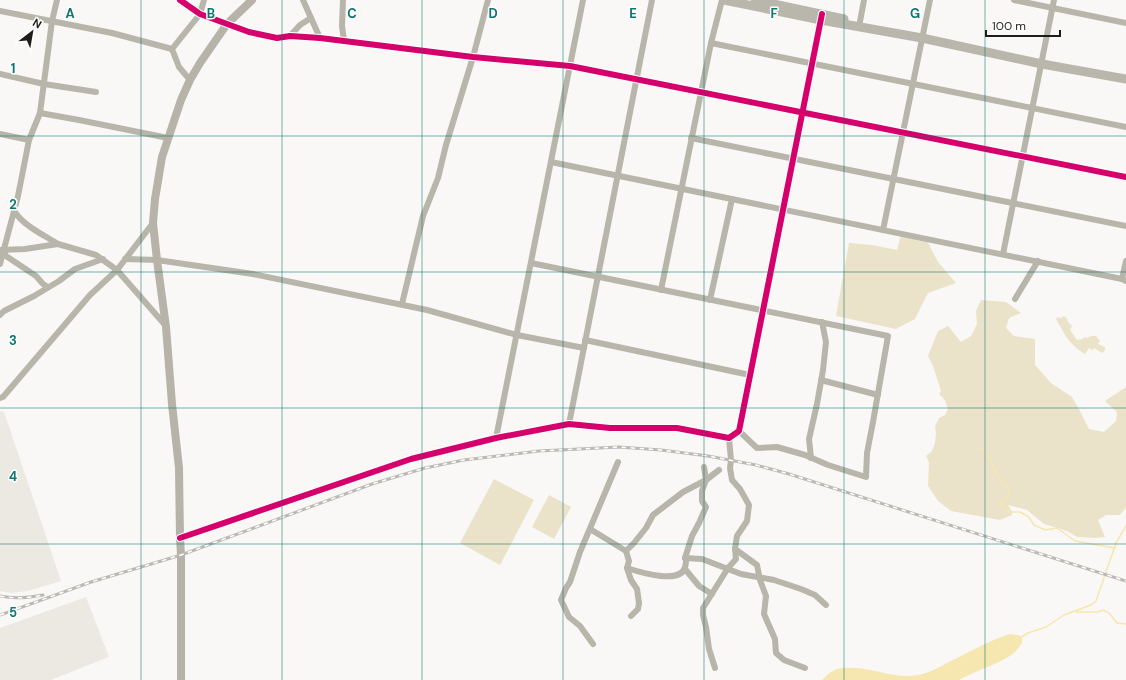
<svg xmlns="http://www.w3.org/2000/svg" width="1126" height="680" font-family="'DM Sans',sans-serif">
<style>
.built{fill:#ece9e3}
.green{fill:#eae3c9}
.water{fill:#f6e6af}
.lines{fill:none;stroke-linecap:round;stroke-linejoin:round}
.stream{stroke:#f6e6af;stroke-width:1.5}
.street{stroke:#b8b5aa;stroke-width:6}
.secondary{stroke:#b7b3a9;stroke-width:8}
.primary{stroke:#b9b7ac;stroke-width:9}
.rail-casing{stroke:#bcb9b5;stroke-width:3}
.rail{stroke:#fff;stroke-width:1.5;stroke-dasharray:4.5;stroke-linecap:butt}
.cycleway-casing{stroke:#fff;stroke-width:8}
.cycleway{stroke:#d6006c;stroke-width:6}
.grid{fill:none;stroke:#0f766e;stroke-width:1;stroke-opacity:0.55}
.grid-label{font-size:13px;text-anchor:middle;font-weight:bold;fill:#0f766e;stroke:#fff;stroke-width:3;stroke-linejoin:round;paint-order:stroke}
</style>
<rect width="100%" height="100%" fill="#f9f8f6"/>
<g class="built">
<polygon points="0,411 4,412 61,581 28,591 11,593 0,591"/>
<polygon points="86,597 109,657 51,680 0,680 0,628"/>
</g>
<g class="green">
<polygon points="901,234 926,239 938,262 956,283 928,293 915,319 896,329 836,316 849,243 872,245 897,250"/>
<polygon points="981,300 1006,302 1021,313 1009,318 1006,328 1014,336 1035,339 1035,365 1051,383 1072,397 1080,411 1089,429 1104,432 1116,421 1117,412 1105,401 1126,387 1126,507 1120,515 1106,515 1098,520 1105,537 1096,538 1077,537 1067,531 1044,524 1027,510 1008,505 1012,511 1012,515 1000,520 951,511 938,501 928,486 929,462 926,456 932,451 935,443 936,433 935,426 939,418 945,415 948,409 945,400 939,394 941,391 933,366 928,356 938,331 948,326 961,342 971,336 977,324 976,311"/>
<path d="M 1063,316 C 1067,317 1067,319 1068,322 L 1072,326 L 1070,330 L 1077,340 L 1083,339 L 1084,337 L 1087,338 L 1091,336 L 1096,336 L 1100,341 L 1098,344 L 1105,347 L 1105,350 L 1102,353 L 1094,348 L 1092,350 L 1089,348 L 1085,354 C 1069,344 1065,335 1056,319 L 1058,317 L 1061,318 Z"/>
<polygon points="494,479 534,500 500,565 460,543"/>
<polygon points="549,495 571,507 554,539 532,527"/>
</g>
<path class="water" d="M 1010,634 L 1018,635 L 1022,637 L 1022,643 C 1020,646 1017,650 1014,653 C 998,665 976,670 959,680 L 822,680 C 826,676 831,671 837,669 C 864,663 892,680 919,675 C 928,673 938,668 947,663 C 968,653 988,641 1010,634 Z"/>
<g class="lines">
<g class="stream">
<polyline points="980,448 989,457 996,474 1009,489 1008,497 1004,498 1001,504 1010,512 1020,512 1029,517 1034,525 1045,530 1057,528 1075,541 1115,548"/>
<polyline points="1076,612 1098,612 1103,610 1109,613 1117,623 1126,624"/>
<polyline points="1020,638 1028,633 1046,627 1064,615 1091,605 1096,601 1116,543 1126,526"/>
</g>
<g class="street">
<polyline points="180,0 200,14 249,32 277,38 290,36 320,38 473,57 570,66 1126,177"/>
<polyline points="303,0 320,38"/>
<polyline points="343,0 342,26 344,41"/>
<polyline points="1014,0 1126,23"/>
<polyline points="0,11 112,33 172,49"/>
<polyline points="859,27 864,0"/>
<polyline points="290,36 300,25 311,18"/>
<polyline points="711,43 1126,127"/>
<polyline points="0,74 44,84 96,92"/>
<polyline points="190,80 179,67 172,49 200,14 204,0"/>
<polyline points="40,113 79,120 168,138"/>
<polyline points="0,134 29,140"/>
<polyline points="691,138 1126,226"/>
<polyline points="551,162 1122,279 1126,281"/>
<path d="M 14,211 C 24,226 42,234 58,244"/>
<polyline points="883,230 930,0"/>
<polyline points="0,250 25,249 58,244 96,255 117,270 166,326"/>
<polyline points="3,250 6,256 36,276 43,284 48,287"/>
<polyline points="1003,254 1054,0"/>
<polyline points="125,259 157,260 253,274 427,310 517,335 584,348"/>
<polyline points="531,263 888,336 873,422 867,453 866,477 828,465 805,455 777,447 757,448 739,431"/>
<polyline points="0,264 18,196 29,140 40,113 52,21 57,0"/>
<polyline points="1122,279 1126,261"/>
<polyline points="661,290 711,43 722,0"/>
<polyline points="1015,299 1038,261"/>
<polyline points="710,300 732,199"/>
<polyline points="402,304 423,216 438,178 446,145 473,57 488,0"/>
<polyline points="0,315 4,311 34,296 59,281 75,269 103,259"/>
<polyline points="585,340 750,375"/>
<polyline points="821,380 878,395"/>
<polyline points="0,398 3,397 90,295 117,270 153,223"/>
<polyline points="569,424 652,0"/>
<polyline points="496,438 583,0"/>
<polyline points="729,438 731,460 730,468 732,480 740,489 749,505 747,521 737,536 735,549 757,565 760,580 766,596 764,614 775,639 776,653 784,660 805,668"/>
<polyline points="811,458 809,439 817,404 823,370 826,342 822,322"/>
<polyline points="590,529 626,551"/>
<polyline points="180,538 411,459 496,438 569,424 610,428 677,428 729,438 739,431 821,18"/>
<polyline points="685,558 702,559 741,574 774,580 801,589 815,595 826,605"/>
<path d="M 627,568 C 639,572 681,585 685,567 C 686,563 687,561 685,558 L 692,536 L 699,523 L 706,507 L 702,501 L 702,491 L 706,480 L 704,467"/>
<polyline points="685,569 699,586 712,594"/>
<polyline points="631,616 638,609 639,603 637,589 631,580 627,568 629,561 626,551 634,543 646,528 653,515 683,492 706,480 719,470"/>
<polyline points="593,644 580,626 569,617 561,600 566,588 570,582 580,552 618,462"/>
<polyline points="715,668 709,649 706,627 703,615 703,608 728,568 736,559 735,549"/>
</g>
<polyline class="secondary" points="181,680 181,555 180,538 179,468 172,404 166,327 157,260 153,223 155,199 162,157 181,100 190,80 200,63 227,24 252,0"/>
<g class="primary">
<polyline points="724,0 821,20 922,38 1042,64 1126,79"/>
<polyline points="755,0 844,19"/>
</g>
<g class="rail-casing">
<g id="rail">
<path d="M 0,596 C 15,599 28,598 43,595"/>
<polyline points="0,615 91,582 181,555 372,484 425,468 464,460 539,451 619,447 661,450 708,456 756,465 789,474 1126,581"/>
</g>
</g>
<use href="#rail" class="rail"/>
<g class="cycleway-casing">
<g id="cycleway">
<polyline points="180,0 200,14 249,32 277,38 290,36 320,38 473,57 570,66 1126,177"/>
<polyline points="180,538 411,459 496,438 569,424 610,428 677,428 729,438 739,431 822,14"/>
</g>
</g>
<use href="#cycleway" class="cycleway"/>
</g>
<path class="grid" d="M 141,0 L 141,680M 282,0 L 282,680M 422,0 L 422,680M 563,0 L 563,680M 704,0 L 704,680M 844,0 L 844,680M 985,0 L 985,680M 0,136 L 1126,136M 0,272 L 1126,272M 0,408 L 1126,408M 0,544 L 1126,544"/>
<g class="grid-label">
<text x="70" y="18">A</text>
<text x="211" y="18">B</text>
<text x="352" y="18">C</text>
<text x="493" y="18">D</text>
<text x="633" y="18">E</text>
<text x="774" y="18">F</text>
<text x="915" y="18">G</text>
<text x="13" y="73">1</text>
<text x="13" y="209">2</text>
<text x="13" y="345">3</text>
<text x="13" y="481">4</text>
<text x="13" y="617">5</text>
</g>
<g transform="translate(32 32) rotate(31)" stroke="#ffffff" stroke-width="3" paint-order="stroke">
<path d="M0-3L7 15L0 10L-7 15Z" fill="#1e1d1c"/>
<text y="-6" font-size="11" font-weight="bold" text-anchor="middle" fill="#1e1d1c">N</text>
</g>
<path d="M986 30v6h74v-6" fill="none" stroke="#1e1d1c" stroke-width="2"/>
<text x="992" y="30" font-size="12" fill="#1e1d1c" stroke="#ffffff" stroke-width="3" paint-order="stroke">100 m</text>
</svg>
